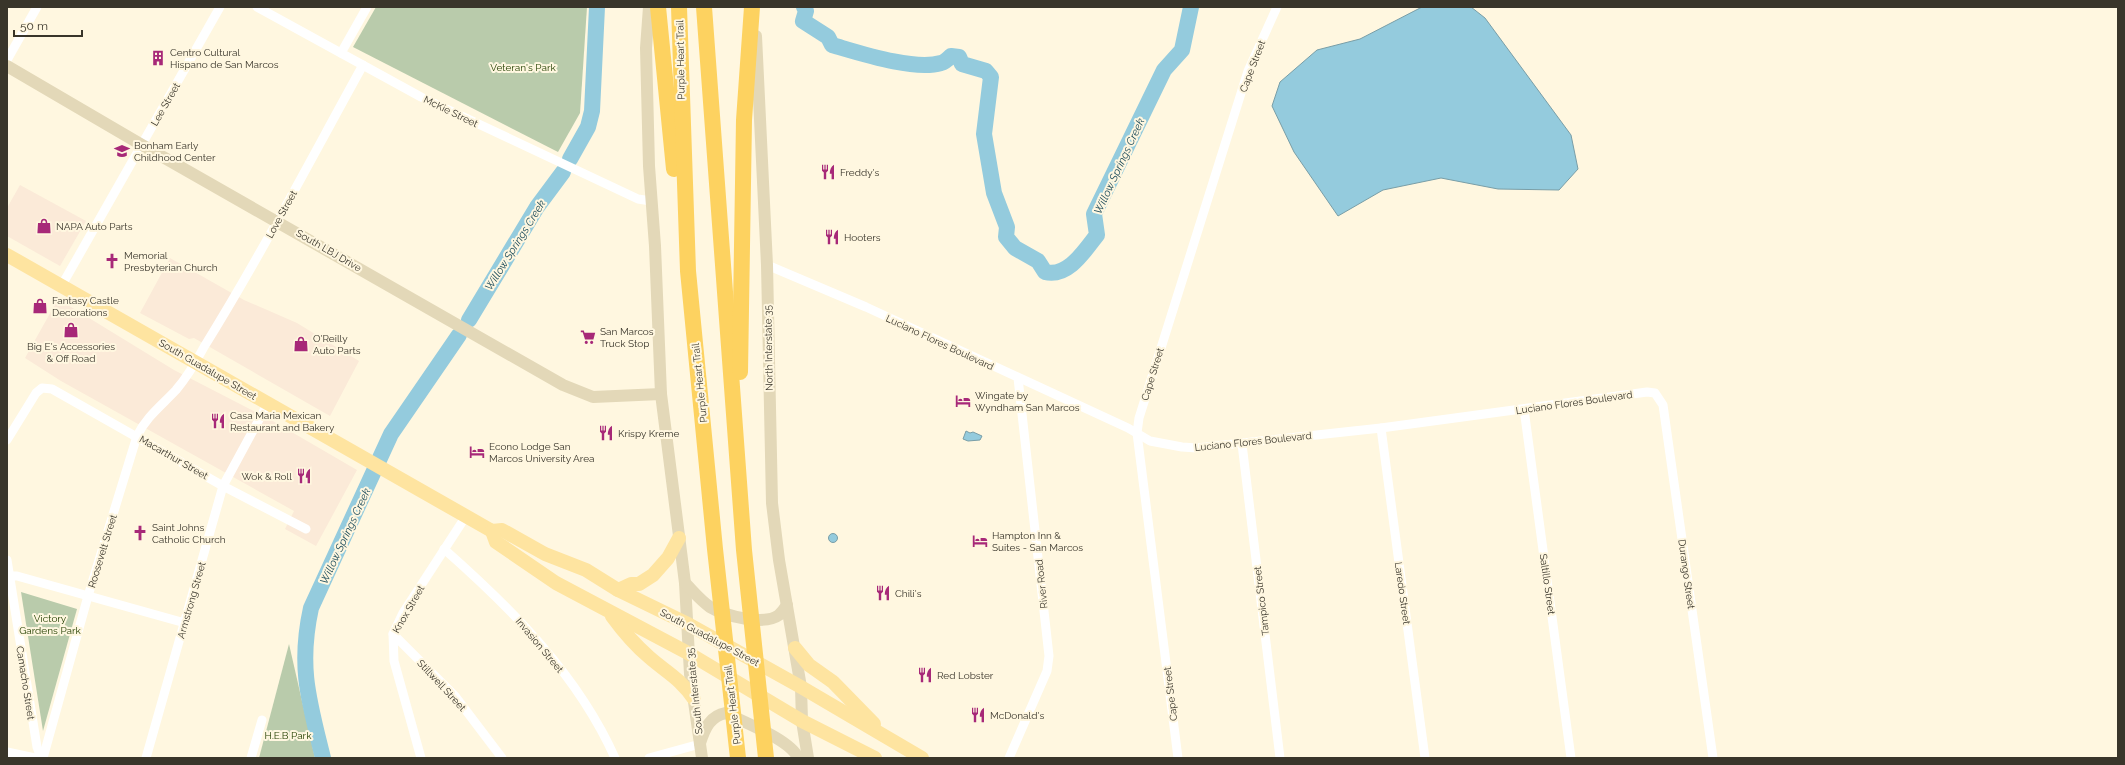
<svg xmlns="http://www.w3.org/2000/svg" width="2125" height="765" font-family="Raleway,sans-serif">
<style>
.commercial{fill:#fbead8}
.green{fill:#b9cbab}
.water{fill:#94cbdd;stroke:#799ea7}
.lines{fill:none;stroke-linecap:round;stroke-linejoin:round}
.river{stroke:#94cbdd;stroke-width:16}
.street{stroke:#fff;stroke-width:9}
.secondary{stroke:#e3d8b8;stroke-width:12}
.primary{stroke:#fee4a0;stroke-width:14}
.highway{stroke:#fdd260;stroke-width:16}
.labels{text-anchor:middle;stroke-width:4;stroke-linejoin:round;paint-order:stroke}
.poi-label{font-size:10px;fill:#39352a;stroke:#fff7e0;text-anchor:start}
.street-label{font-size:10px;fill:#39352a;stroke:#fff7e0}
.park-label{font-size:10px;fill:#244000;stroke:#fff7e0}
.water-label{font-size:11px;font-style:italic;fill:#1d4c5b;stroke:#fff7e0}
</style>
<rect width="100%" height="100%" fill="#fff7e0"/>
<g class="commercial">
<polygon points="20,185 86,221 60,266 7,236 7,208"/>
<polygon points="170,258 244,300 297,323 359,361 330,416 194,338 189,339 140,313"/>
<polygon points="58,299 174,370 271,420 357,470 316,546 285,529 294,511 61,381 25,358"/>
</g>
<g class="green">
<polygon points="376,7 587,7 580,113 558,152 353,47"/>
<polygon points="21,592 77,609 43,731"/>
<polygon points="289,644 315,758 259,758"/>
</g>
<g class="water">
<polygon points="1422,7 1471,7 1485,18 1571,135 1578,169 1559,190 1498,189 1441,178 1383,190 1338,216 1294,152 1272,106 1280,82 1317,50 1360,39"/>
<polygon points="966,431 970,433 973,432 982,436 980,440 968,441 963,439"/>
<circle cx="833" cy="538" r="4.5"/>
</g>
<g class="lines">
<g class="river">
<path d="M 804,7 L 806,11 L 803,21 L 828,37 L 832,45 C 860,53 914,71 941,63 C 945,62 948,59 951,56 L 959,57 L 962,64 L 986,71 L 991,77 L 984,134 L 994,193 L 1007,227 L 1006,237 L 1015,248 L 1038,261 L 1045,272 C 1068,278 1085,250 1097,235 L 1094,214 L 1164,70 L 1182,50 L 1191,7"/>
<polyline points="570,159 588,127 592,111 597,7"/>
<polyline points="469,320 537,207 563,172"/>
<path d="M 323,758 C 309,701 298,667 311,608 L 391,434 L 459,335"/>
</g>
<g class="street">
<polyline points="257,7 421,97 638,199 651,201"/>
<polyline points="341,53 367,7"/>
<polyline points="7,60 37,7"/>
<polyline points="767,265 866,307 1128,428 1150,441 1182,447 1197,448 1381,428 1647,392 1655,393 1663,405 1713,758"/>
<polyline points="62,285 220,7"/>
<polyline points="1524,409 1571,758"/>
<polyline points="1381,428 1425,758"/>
<polyline points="7,440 36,393 42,388 52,389 223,486 306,529"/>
<polyline points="1242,444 1280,758"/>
<path d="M 444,549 C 512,609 578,675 615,758"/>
<polyline points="7,560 37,747 41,758"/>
<polyline points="9,576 17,576 185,623"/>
<polyline points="393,634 455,696 502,758"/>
<polyline points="7,752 35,758"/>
<path d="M 43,758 L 88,596 L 137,436 C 146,417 162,405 176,390 C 187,377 196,362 204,347 C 261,255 311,159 363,65"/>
<polyline points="146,758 223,486 268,403"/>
<polyline points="251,758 262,720"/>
<polyline points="421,758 394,661 393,634 403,613 466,516"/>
<polyline points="649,758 700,744"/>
<polyline points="1009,758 1047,671 1049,656 1018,378"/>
<polyline points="1178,758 1137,433 1139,418 1248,71 1277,7"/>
</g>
<g class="secondary">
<polyline points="649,7 646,48 649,166 655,246 661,394 685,583 690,674 702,758"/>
<polyline points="756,36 767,265 772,503 779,560 801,687 802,721 808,758"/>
<polyline points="7,66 142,145 563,385 593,397 661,394"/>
<path d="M 685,583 C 693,591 700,600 710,607 C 725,616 764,626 779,615 C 782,612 785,608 787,605"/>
<path d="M 700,743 C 705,728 710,716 726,713 C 743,722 791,740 798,758"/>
</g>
<g class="primary">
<polyline points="7,255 492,531 502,530 545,554 586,570 618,590 688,624 801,687 922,758"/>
<polyline points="492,531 496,542 556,583 688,653 802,721 875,758"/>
<polyline points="618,590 631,584 639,584 653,575 668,558 679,538"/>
<path d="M 612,616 C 623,631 635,645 649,657 C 666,672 681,679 694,699"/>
<polyline points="795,648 809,665 833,682 874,724"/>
</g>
<g class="highway">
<polyline points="658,7 674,169"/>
<polyline points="679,7 688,271 715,549 738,758"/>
<polyline points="704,7 744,550 766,758"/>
<polyline points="740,372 744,120 752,7"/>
</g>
</g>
<defs>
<g id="building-bare" transform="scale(1.2)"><path d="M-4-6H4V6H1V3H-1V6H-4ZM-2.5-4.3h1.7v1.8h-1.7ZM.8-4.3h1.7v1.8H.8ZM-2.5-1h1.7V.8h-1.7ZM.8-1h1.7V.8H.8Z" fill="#a72878" stroke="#fff7e0" stroke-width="2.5" paint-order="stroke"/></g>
<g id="school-bare" transform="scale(1.2)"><path d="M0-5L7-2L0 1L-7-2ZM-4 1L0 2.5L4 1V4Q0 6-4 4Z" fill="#a72878" stroke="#fff7e0" stroke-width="2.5" paint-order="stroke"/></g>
<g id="restaurant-bare" transform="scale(1.2)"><path d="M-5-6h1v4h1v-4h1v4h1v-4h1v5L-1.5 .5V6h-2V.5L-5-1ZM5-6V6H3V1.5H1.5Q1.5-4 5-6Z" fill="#a72878" stroke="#fff7e0" stroke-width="2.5" paint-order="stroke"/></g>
<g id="shop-bare" transform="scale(1.2)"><path d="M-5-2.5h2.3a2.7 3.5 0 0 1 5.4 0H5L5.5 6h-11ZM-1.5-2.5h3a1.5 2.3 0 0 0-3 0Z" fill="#a72878" stroke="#fff7e0" stroke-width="2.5" paint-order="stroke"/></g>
<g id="church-bare" transform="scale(1.2)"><path d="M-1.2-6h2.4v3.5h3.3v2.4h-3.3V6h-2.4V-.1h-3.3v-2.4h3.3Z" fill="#a72878" stroke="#fff7e0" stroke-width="2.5" paint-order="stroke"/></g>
<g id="supermarket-bare" transform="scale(1.2)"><path d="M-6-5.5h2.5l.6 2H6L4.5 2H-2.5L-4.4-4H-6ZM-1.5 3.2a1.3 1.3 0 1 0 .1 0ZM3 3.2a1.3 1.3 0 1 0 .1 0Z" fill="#a72878" stroke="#fff7e0" stroke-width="2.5" paint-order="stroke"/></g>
<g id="hotel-bare" transform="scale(1.2)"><path d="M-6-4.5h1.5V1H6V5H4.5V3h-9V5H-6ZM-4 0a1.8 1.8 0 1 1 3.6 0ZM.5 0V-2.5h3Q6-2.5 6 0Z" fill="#a72878" stroke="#fff7e0" stroke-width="2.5" paint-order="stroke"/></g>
</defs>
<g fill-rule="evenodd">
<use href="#building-bare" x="158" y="58"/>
<use href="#school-bare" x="122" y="151"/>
<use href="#restaurant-bare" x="828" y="172"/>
<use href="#shop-bare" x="44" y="226"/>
<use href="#restaurant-bare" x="832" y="237"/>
<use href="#church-bare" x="112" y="261"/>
<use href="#shop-bare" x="40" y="306"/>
<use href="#shop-bare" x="71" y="330"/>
<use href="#supermarket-bare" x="588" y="337"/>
<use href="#shop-bare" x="301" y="344"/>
<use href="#hotel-bare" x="963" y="401"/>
<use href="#restaurant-bare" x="218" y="421"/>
<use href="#restaurant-bare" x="606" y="433"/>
<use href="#hotel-bare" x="477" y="452"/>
<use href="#restaurant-bare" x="304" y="476"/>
<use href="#church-bare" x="140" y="533"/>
<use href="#hotel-bare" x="980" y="541"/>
<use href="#restaurant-bare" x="883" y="593"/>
<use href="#restaurant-bare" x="925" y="675"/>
<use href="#restaurant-bare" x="978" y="715"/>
</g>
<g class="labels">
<g class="poi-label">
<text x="170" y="56">Centro Cultural<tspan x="170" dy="12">Hispano de San Marcos</tspan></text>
<text x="134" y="149">Bonham Early<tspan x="134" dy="12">Childhood Center</tspan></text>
<text x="840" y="176">Freddy's</text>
<text x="56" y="230">NAPA Auto Parts</text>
<text x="844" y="241">Hooters</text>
<text x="124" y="259">Memorial<tspan x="124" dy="12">Presbyterian Church</tspan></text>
<text x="52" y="304">Fantasy Castle<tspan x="52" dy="12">Decorations</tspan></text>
<text x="600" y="335">San Marcos<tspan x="600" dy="12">Truck Stop</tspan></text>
<text x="313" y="342">O'Reilly<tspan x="313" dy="12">Auto Parts</tspan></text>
<text x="71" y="350" text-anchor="middle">Big E's Accessories<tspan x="71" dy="12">&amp; Off Road</tspan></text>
<text x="975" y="399">Wingate by<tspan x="975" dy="12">Wyndham San Marcos</tspan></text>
<text x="230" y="419">Casa Maria Mexican<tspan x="230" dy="12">Restaurant and Bakery</tspan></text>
<text x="618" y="437">Krispy Kreme</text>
<text x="489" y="450">Econo Lodge San<tspan x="489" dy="12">Marcos University Area</tspan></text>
<text x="292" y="480" text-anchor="end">Wok &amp; Roll</text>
<text x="152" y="531">Saint Johns<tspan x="152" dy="12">Catholic Church</tspan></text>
<text x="992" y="539">Hampton Inn &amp;<tspan x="992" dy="12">Suites - San Marcos</tspan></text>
<text x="895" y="597">Chili's</text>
<text x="937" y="679">Red Lobster</text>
<text x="990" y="719">McDonald's</text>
</g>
<g class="street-label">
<text transform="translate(680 60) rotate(-91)" y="4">Purple Heart Trail</text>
<text transform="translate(1252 66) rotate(-69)" y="4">Cape Street</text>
<text transform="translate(165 104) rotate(-60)" y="4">Lee Street</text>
<text transform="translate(451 111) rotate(26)" y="4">McKie Street</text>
<text transform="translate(281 214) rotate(-61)" y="4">Love Street</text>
<text transform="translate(329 250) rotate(30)" y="4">South LBJ Drive</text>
<text transform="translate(940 342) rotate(25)" y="4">Luciano Flores Boulevard</text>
<text transform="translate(768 348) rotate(-91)" y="4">North Interstate 35</text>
<text transform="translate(208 369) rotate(30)" y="4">South Guadalupe Street</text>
<text transform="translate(1152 374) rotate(-73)" y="4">Cape Street</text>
<text transform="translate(699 383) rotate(-96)" y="4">Purple Heart Trail</text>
<text transform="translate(1574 402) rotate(-8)" y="4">Luciano Flores Boulevard</text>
<text transform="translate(1253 441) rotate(-6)" y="4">Luciano Flores Boulevard</text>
<text transform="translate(174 457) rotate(30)" y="4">Macarthur Street</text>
<text transform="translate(102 551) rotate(-73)" y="4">Roosevelt Street</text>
<text transform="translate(1687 574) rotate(82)" y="4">Durango Street</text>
<text transform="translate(1041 584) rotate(-96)" y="4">River Road</text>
<text transform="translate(1548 584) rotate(82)" y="4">Saltillo Street</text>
<text transform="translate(1403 593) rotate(82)" y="4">Laredo Street</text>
<text transform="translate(191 600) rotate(-74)" y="4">Armstrong Street</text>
<text transform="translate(1261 601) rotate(-97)" y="4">Tampico Street</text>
<text transform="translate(408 609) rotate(-60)" y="4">Knox Street</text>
<text transform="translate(710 637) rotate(28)" y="4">South Guadalupe Street</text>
<text transform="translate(540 645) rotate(50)" y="4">Invasion Street</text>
<text transform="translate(26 683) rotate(81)" y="4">Camacho Street</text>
<text transform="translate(442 685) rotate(47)" y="4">Stillwell Street</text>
<text transform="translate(694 691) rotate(-96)" y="4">South Interstate 35</text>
<text transform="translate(1170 694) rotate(-97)" y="4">Cape Street</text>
<text transform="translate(732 705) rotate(-97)" y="4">Purple Heart Trail</text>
</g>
<g class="park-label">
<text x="523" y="71">Veteran's Park</text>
<text x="50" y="622">Victory<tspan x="50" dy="12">Gardens Park</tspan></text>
<text x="288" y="739">H.E.B Park</text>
</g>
<g class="water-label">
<text transform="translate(1119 166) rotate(-65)" y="4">Willow Springs Creek</text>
<text transform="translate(515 245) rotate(-58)" y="4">Willow Springs Creek</text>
<text transform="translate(345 536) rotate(-65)" y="4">Willow Springs Creek</text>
</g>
</g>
<rect width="2125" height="765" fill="none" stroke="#39352a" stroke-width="16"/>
<path d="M14 30v6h68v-6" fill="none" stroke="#39352a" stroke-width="2"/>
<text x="20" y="30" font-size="12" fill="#39352a" stroke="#fff7e0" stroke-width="3" paint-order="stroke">50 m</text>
</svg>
